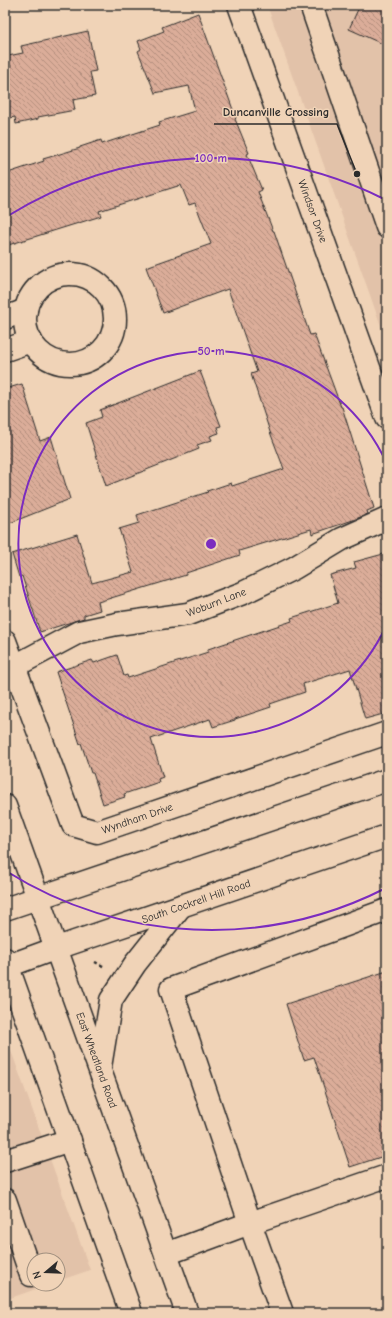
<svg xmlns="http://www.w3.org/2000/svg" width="392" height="1318" font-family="'Comic Neue',sans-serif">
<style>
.built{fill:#e2c2a9}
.building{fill:url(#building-back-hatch);stroke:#2b2b2b}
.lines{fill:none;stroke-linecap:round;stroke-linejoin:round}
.minor-casing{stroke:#2b2b2b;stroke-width:25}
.major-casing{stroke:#2b2b2b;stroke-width:25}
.path{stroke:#2b2b2b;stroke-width:2.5;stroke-dasharray:3 3;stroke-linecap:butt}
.minor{stroke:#f0d3b7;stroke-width:22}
.major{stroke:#f0d3b7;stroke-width:22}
.ring{fill:none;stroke:#7b2cbf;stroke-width:2}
.labels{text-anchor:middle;stroke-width:3;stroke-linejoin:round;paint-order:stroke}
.street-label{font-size:11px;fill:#2b2b2b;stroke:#f0d3b7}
.centre{fill:#7b2cbf;stroke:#f0d3b7;stroke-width:2}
.ring-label{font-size:12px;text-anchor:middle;font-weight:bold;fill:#7b2cbf;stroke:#f0d3b7;stroke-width:3;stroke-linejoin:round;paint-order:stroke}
.leader{fill:none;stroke:#2b2b2b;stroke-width:1.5}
.callout-dot{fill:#2b2b2b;stroke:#f0d3b7;stroke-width:1.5}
.callout-label{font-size:12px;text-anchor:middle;font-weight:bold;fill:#2b2b2b;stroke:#f0d3b7;stroke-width:3;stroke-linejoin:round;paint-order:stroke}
</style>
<defs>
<pattern id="building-back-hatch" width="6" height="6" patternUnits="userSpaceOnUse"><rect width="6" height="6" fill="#dbad99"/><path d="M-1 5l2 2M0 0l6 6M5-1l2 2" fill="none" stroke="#b28d7d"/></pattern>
</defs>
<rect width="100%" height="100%" fill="#f0d3b7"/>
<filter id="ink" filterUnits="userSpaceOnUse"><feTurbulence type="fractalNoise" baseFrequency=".025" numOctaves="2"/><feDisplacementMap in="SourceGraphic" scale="8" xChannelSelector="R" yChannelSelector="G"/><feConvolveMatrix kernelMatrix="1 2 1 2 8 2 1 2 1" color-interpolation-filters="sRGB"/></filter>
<g filter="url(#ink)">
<g class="built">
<polygon points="267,5 387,5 387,343"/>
<polygon points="5,1034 90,1270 58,1281 58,1260 34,1260 34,1284 50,1284 5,1300"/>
</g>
<g class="building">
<polygon points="360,5 387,5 387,46 349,29"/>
<polygon points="198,13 236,118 235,119 249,153 247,154 262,190 258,192 273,231 274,231 310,335 314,334 341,407 342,407 374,508 367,511 368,514 353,520 312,534 311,529 239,551 240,555 186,573 186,575 98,602 100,610 84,615 84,618 40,632 22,576 19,577 12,554 77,534 92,583 133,572 119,529 139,523 137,515 208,492 207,491 231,483 232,486 284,469 270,432 251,374 257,372 228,289 163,313 146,267 211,244 195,203 189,205 181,185 99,211 101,216 5,246 5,174 44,161 43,159 80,148 80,147 101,140 102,144 160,125 159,122 195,111 189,86 155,93 138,51 141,49 138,41 164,31 162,27"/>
<polygon points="88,31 96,71 90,72 95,96 73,100 75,110 38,117 38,119 16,124 15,117 5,119 5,71 11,70 8,56 23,53 21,46"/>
<polygon points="200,371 221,426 217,427 219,433 210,436 212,440 197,445 199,449 106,486 86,423 102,417 100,410"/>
<polygon points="22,384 40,441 51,437 70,499 5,525 5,389"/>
<polygon points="387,553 387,713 365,719 350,669 303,684 305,692 270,704 271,707 235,719 235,720 213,727 210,719 151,739 163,777 158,779 159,782 124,794 125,797 103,804 93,773 91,773 81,743 80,744 56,672 92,660 94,663 117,655 124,676 127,675 128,678 208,652 208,649 292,621 291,618 338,603 330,575 356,568 354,562"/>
<polygon points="387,971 387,1155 350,1167 314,1057 304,1060 286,1004"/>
</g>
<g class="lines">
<g class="minor-casing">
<g id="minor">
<polyline points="239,5 387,418"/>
<polyline points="311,5 387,227"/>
<circle cx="70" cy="319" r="45"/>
<polyline points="5,318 26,310"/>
<polyline points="5,350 31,341"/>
<polyline points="5,641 73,825 97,832 387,733"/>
<polyline points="15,666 79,632 117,624 188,614 243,593 294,568 342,539 387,519"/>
<polyline points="387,910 171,989 250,1223 387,1176"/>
<polyline points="5,1161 70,1140"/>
<polyline points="5,1200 31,1275"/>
<polyline points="166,1254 250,1223 282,1313"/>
</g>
</g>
<g class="major-casing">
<g id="major">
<polyline points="5,806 187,1313"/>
<polyline points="5,909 387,780"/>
<polyline points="5,959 131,1313"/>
<polyline points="5,967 57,948 387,836"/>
<polyline points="100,1067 111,1000 135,964 181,906"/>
</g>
</g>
<polyline class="path" points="95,962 105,967"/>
<use href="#minor" class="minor"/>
<use href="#major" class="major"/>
</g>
</g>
<g class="ring">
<path d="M387 624A193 193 0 1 1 387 464"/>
<path d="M386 888A386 386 0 0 1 6 871M6 217A386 386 0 0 1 386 200"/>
</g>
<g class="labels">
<g class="street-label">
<text transform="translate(313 211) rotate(70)" y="4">Windsor Drive</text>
<text transform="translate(216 602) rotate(-21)" y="4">Woburn Lane</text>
<text transform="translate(137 818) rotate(-19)" y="4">Wyndham Drive</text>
<text transform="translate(196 901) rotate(-19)" y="4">South Cockrell Hill Road</text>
<text transform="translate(97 1060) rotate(70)" y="4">East Wheatland Road</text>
</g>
</g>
<circle cx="211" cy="544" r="6" class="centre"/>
<g class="ring-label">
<text x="211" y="162">100 m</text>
<text x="211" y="355">50 m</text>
</g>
<path class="leader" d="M357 174L337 124H214"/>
<circle class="callout-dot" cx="357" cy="174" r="4"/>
<g class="callout-label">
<text x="276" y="116">Duncanville Crossing</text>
</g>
<rect width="392" height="1318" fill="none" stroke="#f0d3b7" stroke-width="20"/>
<rect x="10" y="10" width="372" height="1298" fill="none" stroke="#2b2b2b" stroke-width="1.5" filter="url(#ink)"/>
<g transform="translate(46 1272) rotate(251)"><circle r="19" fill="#f0d3b7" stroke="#a1907f"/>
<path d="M0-3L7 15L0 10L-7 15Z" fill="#2b2b2b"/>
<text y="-6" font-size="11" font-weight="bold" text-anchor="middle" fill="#2b2b2b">N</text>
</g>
</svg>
